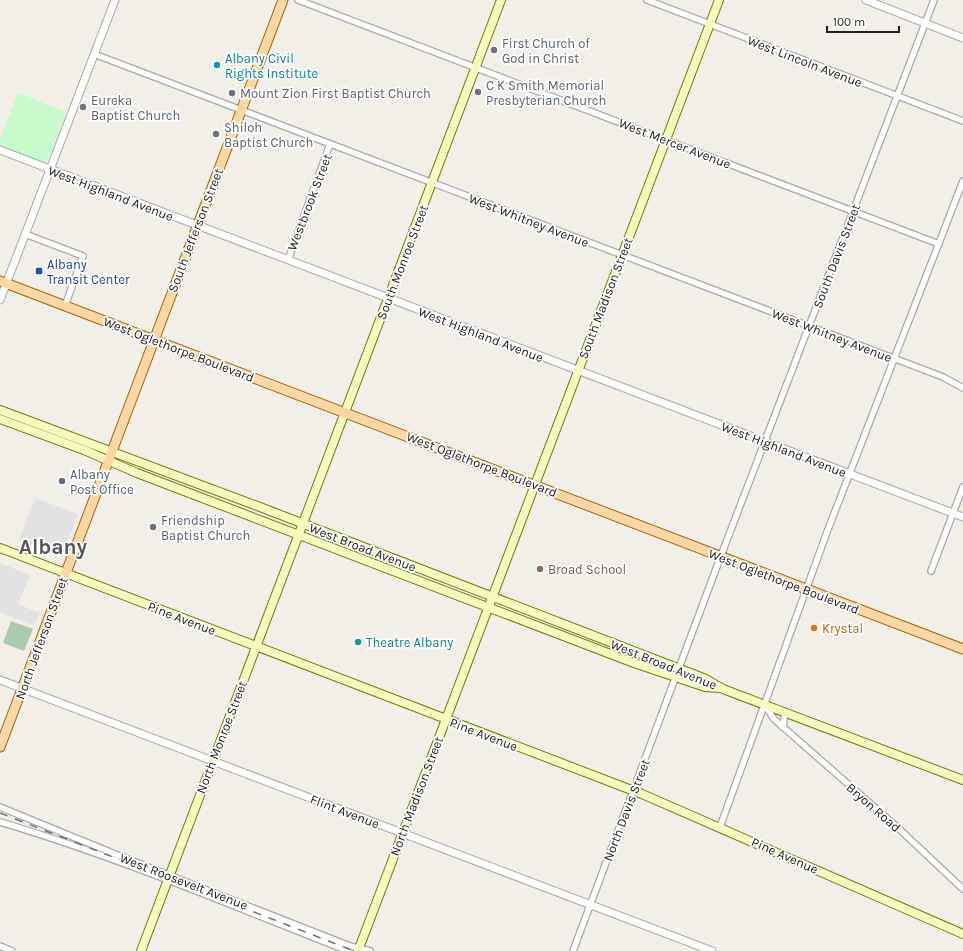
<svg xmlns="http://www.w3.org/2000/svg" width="963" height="951" font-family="Karla,sans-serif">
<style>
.cemetery{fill:#aacbaf}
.park{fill:#c8facc}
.parking{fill:#e2e2e2}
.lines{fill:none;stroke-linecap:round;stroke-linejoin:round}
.minor-casing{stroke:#a9a9a9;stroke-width:8}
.tertiary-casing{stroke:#a9a9a9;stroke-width:9}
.secondary-casing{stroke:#707d05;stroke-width:10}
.primary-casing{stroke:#a06b00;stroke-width:11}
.minor{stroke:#fff;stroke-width:5.5}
.tertiary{stroke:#fff;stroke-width:7}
.secondary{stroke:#f7fabf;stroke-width:8}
.primary{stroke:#fcd6a4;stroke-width:9}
.rail{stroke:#707070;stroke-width:1.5;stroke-dasharray:8 8;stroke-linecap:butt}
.worship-dot{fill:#6b7280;stroke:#fff;stroke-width:1.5}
.culture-dot{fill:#0f9aa8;stroke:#fff;stroke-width:1.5}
.transit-dot{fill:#1a4fb4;stroke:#fff;stroke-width:1.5}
.service-dot{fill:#5c6f8a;stroke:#fff;stroke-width:1.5}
.education-dot{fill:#8d6e63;stroke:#fff;stroke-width:1.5}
.food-dot{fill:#e8710a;stroke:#fff;stroke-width:1.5}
.labels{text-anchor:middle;stroke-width:3.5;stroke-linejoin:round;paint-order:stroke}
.worship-label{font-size:13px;fill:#5b616d;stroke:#fff;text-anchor:start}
.culture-label{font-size:13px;fill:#0d838f;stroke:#fff;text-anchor:start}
.street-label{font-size:13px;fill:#222;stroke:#fff}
.transit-label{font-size:13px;fill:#164399;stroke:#fff;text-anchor:start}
.service-label{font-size:13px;fill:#4e5e75;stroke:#fff;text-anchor:start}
.education-label{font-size:13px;fill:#785e54;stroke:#fff;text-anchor:start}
.food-label{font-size:13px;fill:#c56008;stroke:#fff;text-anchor:start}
.town-label{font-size:21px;font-weight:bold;fill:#555;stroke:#fff}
</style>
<rect width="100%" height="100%" fill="#f2efe9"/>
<polygon class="cemetery" points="11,621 33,629 24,651 3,643"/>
<polygon class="park" points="18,93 66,112 48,160 45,163 0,145 0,140"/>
<g class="parking">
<polygon points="35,498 78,514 62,556 19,540"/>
<polygon points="0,563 30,575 18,604 40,613 34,625 0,612"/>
</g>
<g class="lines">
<g class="minor-casing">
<g id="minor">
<polyline points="298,0 939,244"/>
<polyline points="647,0 963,121"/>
<polyline points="94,54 943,377 963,388"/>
<polyline points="25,234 83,256 65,306"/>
<polyline points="288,260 330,144"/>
<polyline points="931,571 963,487"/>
<polyline points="765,705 774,719 783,727 897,827 963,889"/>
<polyline points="783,727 785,712"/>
<polyline points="0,807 115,854 350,946 370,951"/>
<path d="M 0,822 C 118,857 233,906 348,951"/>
<polyline points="720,827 827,532 963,181"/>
<polyline points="0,946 12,951"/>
<polyline points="573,951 722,553 934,0"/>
</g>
</g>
<g class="tertiary-casing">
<g id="tertiary">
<polyline points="866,0 963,38"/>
<polyline points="0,150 963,517"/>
<polyline points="0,300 115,0"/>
<polyline points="0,680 712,951"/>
</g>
</g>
<g class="secondary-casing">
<g id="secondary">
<polyline points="0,410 260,507 706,679 723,689 963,780"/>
<polyline points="0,419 84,450 137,473 634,663 705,687 720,688"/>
<polyline points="0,548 642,794 963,934"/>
<polyline points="141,951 501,0"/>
<polyline points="358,951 719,0"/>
</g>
</g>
<g class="primary-casing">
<g id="primary">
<polyline points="0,281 963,649"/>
<polyline points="0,747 283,0"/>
</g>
</g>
<use href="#minor" class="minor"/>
<use href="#tertiary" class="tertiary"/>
<use href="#secondary" class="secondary"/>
<use href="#primary" class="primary"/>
<polyline class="rail" points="0,813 354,951"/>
</g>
<g class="worship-dot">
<circle cx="494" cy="50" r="4"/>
<circle cx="478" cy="92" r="4"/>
<circle cx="232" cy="93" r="4"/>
<circle cx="83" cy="107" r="4"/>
<circle cx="216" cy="134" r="4"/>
<circle cx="153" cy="527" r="4"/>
</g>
<g class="culture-dot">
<circle cx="217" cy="65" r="4"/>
<circle cx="358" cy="642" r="4"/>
</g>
<rect class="transit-dot" x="35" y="267" width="8" height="8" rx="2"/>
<circle class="service-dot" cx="62" cy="481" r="4"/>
<circle class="education-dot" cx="540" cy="569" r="4"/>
<circle class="food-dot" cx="814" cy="628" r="4"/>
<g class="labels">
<g class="worship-label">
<text x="502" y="48">First Church of<tspan x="502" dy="15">God in Christ</tspan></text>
<text x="486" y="90">C K Smith Memorial<tspan x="486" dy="15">Presbyterian Church</tspan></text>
<text x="240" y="98">Mount Zion First Baptist Church</text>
<text x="91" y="105">Eureka<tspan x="91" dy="15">Baptist Church</tspan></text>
<text x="224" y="132">Shiloh<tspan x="224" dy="15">Baptist Church</tspan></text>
<text x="161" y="525">Friendship<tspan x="161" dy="15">Baptist Church</tspan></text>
</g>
<g class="culture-label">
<text x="225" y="63">Albany Civil<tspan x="225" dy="15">Rights Institute</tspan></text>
<text x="366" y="647">Theatre Albany</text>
</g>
<g class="street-label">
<text transform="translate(805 61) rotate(21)" y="5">West Lincoln Avenue</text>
<text transform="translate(675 143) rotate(21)" y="5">West Mercer Avenue</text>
<text transform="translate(111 193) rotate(21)" y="5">West Highland Avenue</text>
<text transform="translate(309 202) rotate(-69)" y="5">Westbrook Street</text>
<text transform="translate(529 220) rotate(21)" y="5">West Whitney Avenue</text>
<text transform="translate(195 230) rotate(-69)" y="5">South Jefferson Street</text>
<text transform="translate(836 256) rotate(-69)" y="5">South Davis Street</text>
<text transform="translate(402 262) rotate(-69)" y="5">South Monroe Street</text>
<text transform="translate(605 298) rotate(-69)" y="5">South Madison Street</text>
<text transform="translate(481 334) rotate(21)" y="5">West Highland Avenue</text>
<text transform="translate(832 335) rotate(21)" y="5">West Whitney Avenue</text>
<text transform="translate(179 349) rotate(21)" y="5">West Oglethorpe Boulevard</text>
<text transform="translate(784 449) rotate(21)" y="5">West Highland Avenue</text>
<text transform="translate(482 464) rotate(21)" y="5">West Oglethorpe Boulevard</text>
<text transform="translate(363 547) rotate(21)" y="5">West Broad Avenue</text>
<text transform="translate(784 581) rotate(21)" y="5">West Oglethorpe Boulevard</text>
<text transform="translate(182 618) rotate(21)" y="5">Pine Avenue</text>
<text transform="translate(41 638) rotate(-70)" y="5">North Jefferson Street</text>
<text transform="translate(664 664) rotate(22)" y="5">West Broad Avenue</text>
<text transform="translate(484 734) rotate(21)" y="5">Pine Avenue</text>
<text transform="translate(221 737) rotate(-69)" y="5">North Monroe Street</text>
<text transform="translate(416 796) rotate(-69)" y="5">North Madison Street</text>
<text transform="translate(874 807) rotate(41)" y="5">Bryon Road</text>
<text transform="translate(626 810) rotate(-69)" y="5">North Davis Street</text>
<text transform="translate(345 811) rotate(21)" y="5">Flint Avenue</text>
<text transform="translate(785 855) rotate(24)" y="5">Pine Avenue</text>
<text transform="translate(184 881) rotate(21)" y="5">West Roosevelt Avenue</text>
</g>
<g class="transit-label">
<text x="47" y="269">Albany<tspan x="47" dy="15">Transit Center</tspan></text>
</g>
<g class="service-label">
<text x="70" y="479">Albany<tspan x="70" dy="15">Post Office</tspan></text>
</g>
<g class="education-label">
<text x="548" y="574">Broad School</text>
</g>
<g class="food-label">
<text x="822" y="633">Krystal</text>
</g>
<g class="town-label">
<text x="53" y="554">Albany</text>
</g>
</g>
<path d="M827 26v6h72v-6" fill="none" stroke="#222222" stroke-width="2"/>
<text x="833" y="26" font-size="12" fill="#222222" stroke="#ffffff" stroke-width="3" paint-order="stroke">100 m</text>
</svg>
